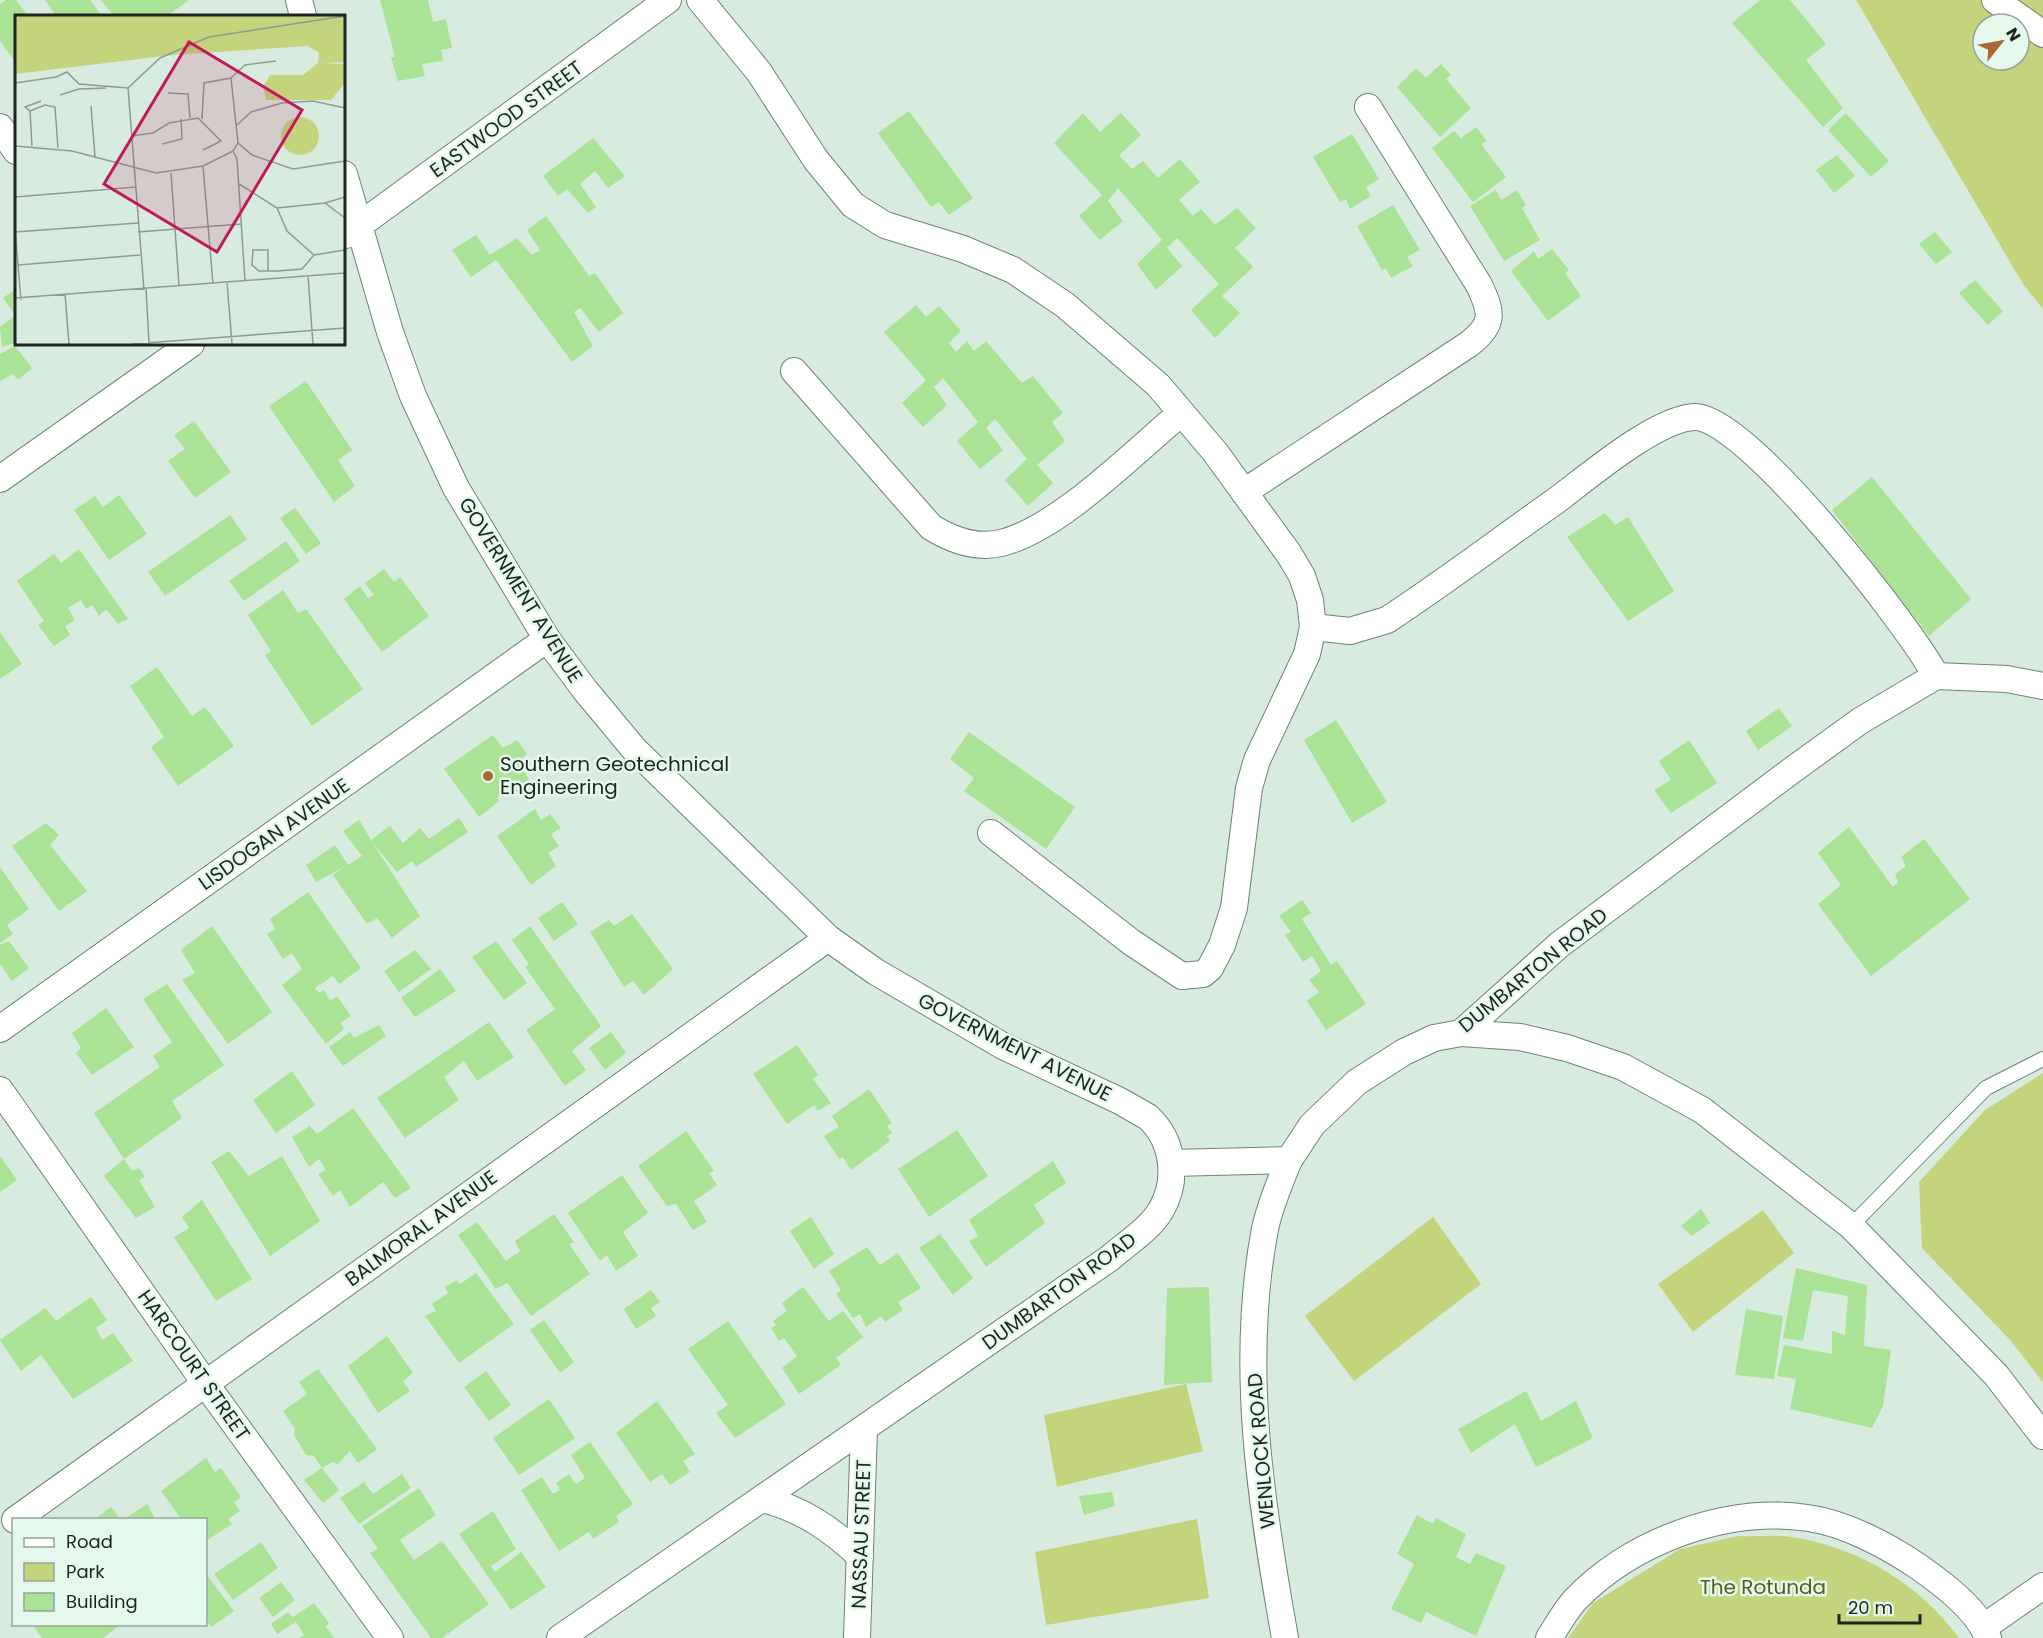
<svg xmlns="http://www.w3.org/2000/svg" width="2043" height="1638" font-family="Poppins,sans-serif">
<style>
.green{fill:#c4d47d;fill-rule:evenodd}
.building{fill:#aae296}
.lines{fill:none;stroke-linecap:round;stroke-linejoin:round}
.service-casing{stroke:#6f8276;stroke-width:16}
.minor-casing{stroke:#6f8276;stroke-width:28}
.service{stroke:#fff;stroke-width:14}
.minor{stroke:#fff;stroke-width:26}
.poi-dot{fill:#ab6835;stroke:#e4f9ec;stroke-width:2}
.labels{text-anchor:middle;stroke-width:5;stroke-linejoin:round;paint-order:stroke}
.street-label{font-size:20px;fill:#1e2520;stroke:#e4f9ec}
.poi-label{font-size:20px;fill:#1e2520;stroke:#e4f9ec;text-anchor:start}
.park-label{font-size:20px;fill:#545d1d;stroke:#e4f9ec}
.inset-road{fill:none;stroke:#8d9c92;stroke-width:1.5}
.view{fill:#c2185b;fill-opacity:0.15;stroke:#c2185b;stroke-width:3}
.inset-edge{fill:none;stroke:#1e2520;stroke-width:3}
</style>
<rect width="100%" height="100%" fill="#d7ecde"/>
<g class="green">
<path d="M 1856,0 L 2043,0 L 2043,309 L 2023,284 ZM 1983,24 L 2019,24 L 2019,60 L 1983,60 Z"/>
<polygon points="2043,1073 2043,1382 2010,1340 1922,1248 1919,1182 1985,1110"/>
<polygon points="1763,1210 1794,1253 1693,1332 1658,1284"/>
<polygon points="1433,1217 1481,1284 1354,1381 1305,1316"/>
<polygon points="1186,1384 1203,1451 1057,1487 1044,1415"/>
<polygon points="1197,1519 1209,1598 1046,1625 1035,1552"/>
<path d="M 1738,1536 C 1757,1537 1779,1534 1798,1538 C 1863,1550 1920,1585 1959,1638 L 1568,1638 L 1593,1603 L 1680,1549 Z"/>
</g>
<g class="building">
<polygon points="6,0 16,0 28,16 16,16 16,63 0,41 0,4"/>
<polygon points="45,0 90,0 102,16 56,16"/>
<polygon points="101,0 189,0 167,16 114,16"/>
<polygon points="380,0 428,0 433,22 446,19 452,48 441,50 443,61 422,64 425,76 398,81 391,57 395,57"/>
<polygon points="1760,0 1790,0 1826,44 1806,60 1843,108 1823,127 1732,23"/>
<polygon points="1441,64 1451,75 1446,79 1471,108 1440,137 1397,87 1416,68 1426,78"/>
<polygon points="909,111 973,198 949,215 939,202 931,207 878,133"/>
<polygon points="1083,113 1100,132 1121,113 1141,135 1119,155 1132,169 1143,161 1158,178 1180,159 1200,182 1179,200 1193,216 1201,209 1215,225 1237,208 1256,228 1235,248 1253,267 1222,296 1240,313 1215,338 1191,310 1219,284 1177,238 1167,248 1182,266 1156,290 1137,264 1162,240 1118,188 1108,201 1123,221 1100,240 1079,216 1102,195 1054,143"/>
<polygon points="1846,113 1889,161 1871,177 1828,130"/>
<polygon points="1476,127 1487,141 1481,144 1506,177 1473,202 1432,148 1454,131 1461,138"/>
<polygon points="1352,134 1379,179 1366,187 1371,196 1350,209 1346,199 1340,202 1313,157"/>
<polygon points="593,138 625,176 608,188 595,171 580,184 596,207 588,213 567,189 558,196 543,176"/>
<polygon points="1837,155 1855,176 1834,193 1816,170"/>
<polygon points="1496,190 1501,200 1517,190 1526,205 1522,208 1540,240 1504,261 1470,206"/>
<polygon points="1393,205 1420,250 1407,257 1413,266 1391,278 1386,268 1382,270 1357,226"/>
<polygon points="546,216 589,276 595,273 623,313 599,332 580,308 574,312 593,346 572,362 496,260 471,277 452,250 476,235 490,255 517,238 532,255 540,250 527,230"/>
<polygon points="1935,232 1952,252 1936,264 1919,244"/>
<polygon points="1552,249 1569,270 1565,273 1581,296 1548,321 1511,271 1534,251 1538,259"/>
<polygon points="1975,280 2003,311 1988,325 1959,293"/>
<polygon points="16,289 16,314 15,315 3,298"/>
<polygon points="916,305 926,317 939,306 961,331 949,343 956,352 967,341 974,351 986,341 1022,383 1033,376 1063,413 1052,422 1065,441 1037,465 1053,483 1028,506 1005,480 1027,459 995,419 986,428 1003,450 980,469 957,441 978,422 943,378 934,387 947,405 923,427 902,403 926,380 884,332"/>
<polygon points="16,315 16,343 2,347 0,327"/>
<polygon points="15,346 32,368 18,380 13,374 0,381 0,354"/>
<polygon points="306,381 352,450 338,460 355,486 334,502 269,406"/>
<polygon points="194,421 231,472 195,498 168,461 185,449 174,435"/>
<polygon points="1872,477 1971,599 1929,636 1832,510"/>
<polygon points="119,495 147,534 109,560 74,510 95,496 103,507"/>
<polygon points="295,508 321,543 306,554 280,518"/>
<polygon points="1605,513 1615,525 1628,517 1674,591 1628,621 1567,537"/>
<polygon points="230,515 247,539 165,596 148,572"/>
<polygon points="286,541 300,561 244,601 229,581"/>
<polygon points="79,549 128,619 118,624 106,609 99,616 92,605 86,609 81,600 68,608 75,620 65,626 70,635 54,646 38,625 44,621 17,581 54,554 61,563"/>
<polygon points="384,569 394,582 400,577 429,616 382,652 344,599 360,586 368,598 374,595 365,583"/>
<polygon points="283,590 298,613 306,609 363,689 312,726 265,655 271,651 248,615"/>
<polygon points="0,632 22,664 0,679"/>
<polygon points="157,667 192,716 205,707 234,746 178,786 151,747 164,737 130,686"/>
<polygon points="1779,708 1792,726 1758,750 1746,731"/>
<polygon points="1336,720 1387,802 1352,823 1304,740"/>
<polygon points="969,732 1075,807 1046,849 964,791 974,778 950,759"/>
<polygon points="493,735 503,748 517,740 527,754 518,761 531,783 516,794 511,787 497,797 499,801 479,817 444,769"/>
<polygon points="1689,740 1717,783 1671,813 1654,790 1671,780 1659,761"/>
<polygon points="535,809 541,820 550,814 561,828 551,834 559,846 548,853 556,866 531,885 497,836"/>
<polygon points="459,818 468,832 416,867 412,861 397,872 372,842 420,916 392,938 377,918 367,924 333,875 346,866 316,882 306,865 335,845 348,865 362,856 343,831 359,820 371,840 390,826 403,843 420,828 429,839"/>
<polygon points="46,823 59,835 50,845 87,891 59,911 12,846"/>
<polygon points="1849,827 1893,887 1898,882 1895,874 1906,866 1901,857 1924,839 1970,899 1871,976 1818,904 1841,885 1818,853"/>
<polygon points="0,867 29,909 7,925 13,934 0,943"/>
<polygon points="308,892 361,968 339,984 333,976 315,988 319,993 324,990 330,1001 337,996 351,1016 340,1023 344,1029 326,1044 282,985 302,969 292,953 283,959 267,934 275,929 270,919"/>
<polygon points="1302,900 1311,913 1302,919 1331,965 1337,961 1366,1004 1326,1030 1307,1001 1319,992 1309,980 1321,971 1312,956 1303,962 1285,935 1291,932 1279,916"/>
<polygon points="562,902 578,924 554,941 538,918"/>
<polygon points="632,914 673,969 644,995 633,981 624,987 590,932 609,920 614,926"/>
<polygon points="212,926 272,1012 228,1044 182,980 195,973 181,950"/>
<polygon points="530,926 601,1026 572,1051 586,1070 565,1086 526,1030 555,1009 525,967 529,964 512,940"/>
<polygon points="9,941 29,968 12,981 0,964 0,945"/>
<polygon points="496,941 527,983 504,1000 472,957"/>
<polygon points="415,950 431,969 399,992 384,971"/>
<polygon points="440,969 456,991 415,1017 401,998"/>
<polygon points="167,984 224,1065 172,1101 182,1118 124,1159 94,1113 160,1067 153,1056 172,1042 143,999"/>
<polygon points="106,1008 134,1047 92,1075 76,1053 81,1048 72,1033"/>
<polygon points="489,1022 514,1057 477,1081 464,1061 444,1077 459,1100 405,1138 377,1098"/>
<polygon points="379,1025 386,1036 343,1066 329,1047 350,1032 354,1038"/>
<polygon points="611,1032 626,1053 605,1070 589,1048"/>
<polygon points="797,1045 818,1075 813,1079 831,1103 818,1111 814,1105 787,1124 753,1074"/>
<polygon points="292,1071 315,1105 276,1133 253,1100"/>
<polygon points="869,1089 892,1123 887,1126 892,1133 887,1136 890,1141 851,1170 843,1157 839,1159 824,1136 839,1127 832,1116"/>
<polygon points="353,1108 411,1188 395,1198 383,1182 350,1207 340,1190 333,1196 318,1174 326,1170 319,1159 309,1167 292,1137 310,1126 317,1134"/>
<polygon points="957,1130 988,1176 929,1217 898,1169"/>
<polygon points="686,1131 714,1171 709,1173 717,1185 694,1201 707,1222 693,1230 676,1204 667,1206 638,1166"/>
<polygon points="229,1151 249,1176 282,1156 320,1221 270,1256 211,1162"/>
<polygon points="0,1156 17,1180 0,1192"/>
<polygon points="124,1159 132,1171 139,1168 145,1177 139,1180 155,1207 136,1218 104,1176"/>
<polygon points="1053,1161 1066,1183 1034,1205 1045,1223 986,1267 969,1241 978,1236 969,1220"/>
<polygon points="622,1175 648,1213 623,1232 638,1256 616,1271 607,1255 600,1261 568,1213"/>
<polygon points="202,1200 252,1279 216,1301 174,1237 189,1228 182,1217"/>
<polygon points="1701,1209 1710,1223 1692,1236 1681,1226"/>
<polygon points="554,1214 574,1242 569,1244 590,1274 531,1316 507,1283 496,1289 458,1235 477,1222 506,1261 520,1251 515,1241"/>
<polygon points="811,1217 834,1254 814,1269 790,1231"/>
<polygon points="940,1234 973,1278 953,1295 919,1248"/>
<polygon points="867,1247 880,1265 898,1253 921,1288 898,1302 903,1310 885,1322 881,1316 866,1327 860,1314 853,1318 836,1294 841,1290 829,1271"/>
<polygon points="1796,1268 1867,1285 1864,1346 1891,1350 1883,1406 1872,1428 1790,1409 1796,1379 1777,1376 1784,1345 1832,1354 1832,1331 1845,1335 1848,1296 1813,1290 1803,1341 1783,1338"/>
<polygon points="476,1273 514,1324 459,1363 425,1316 436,1311 432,1304 448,1293 445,1287 457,1280 460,1284"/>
<polygon points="803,1287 829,1321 843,1311 863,1337 836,1358 841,1365 799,1394 782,1368 797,1356 784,1338 779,1341 771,1328 776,1325 773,1321 787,1311 782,1303"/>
<polygon points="1209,1287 1212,1382 1164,1385 1167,1288"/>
<polygon points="651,1290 660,1302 651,1308 656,1316 636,1329 624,1309"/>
<polygon points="91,1297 107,1320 96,1328 102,1340 113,1333 133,1361 73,1399 41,1355 21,1371 0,1340 45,1308 56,1321"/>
<polygon points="1746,1309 1783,1316 1774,1379 1735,1375"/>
<polygon points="544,1320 574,1362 560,1373 530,1330"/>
<polygon points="728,1321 786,1404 735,1438 716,1413 728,1405 688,1349"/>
<polygon points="387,1336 413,1373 403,1381 410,1391 378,1413 348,1366"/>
<polygon points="318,1369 377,1449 358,1463 350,1451 338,1464 332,1462 322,1468 314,1456 306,1455 294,1435 295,1429 283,1411 307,1394 299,1382"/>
<polygon points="486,1371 511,1405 489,1421 464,1387"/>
<polygon points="1526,1391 1541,1421 1576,1401 1593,1438 1536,1467 1515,1424 1471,1453 1458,1429"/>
<polygon points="549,1399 575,1438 519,1475 493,1438"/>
<polygon points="657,1401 695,1454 683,1461 690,1472 670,1485 662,1474 650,1482 616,1433"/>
<polygon points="590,1442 633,1504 616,1516 619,1522 593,1539 589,1532 559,1551 521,1490 542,1477 553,1494 560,1490 556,1483 569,1474 576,1484 585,1478 571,1455"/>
<polygon points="206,1458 215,1472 221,1468 241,1497 234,1502 240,1511 228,1519 232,1524 206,1541 206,1520 182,1520 161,1491"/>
<polygon points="322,1468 339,1490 323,1503 304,1480"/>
<polygon points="402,1474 411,1488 359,1524 340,1498 364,1482 373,1494"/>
<polygon points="419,1488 436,1515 400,1540 414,1560 442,1541 489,1604 442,1638 431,1638 370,1553 378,1549 362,1526"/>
<polygon points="1112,1492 1115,1506 1084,1515 1079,1496"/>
<polygon points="147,1504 156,1520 123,1520"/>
<polygon points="111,1507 121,1520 94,1520"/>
<polygon points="493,1511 516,1549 491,1566 495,1572 521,1552 546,1587 511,1610 459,1534"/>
<polygon points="1417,1515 1433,1524 1436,1518 1466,1534 1456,1557 1470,1564 1476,1553 1506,1566 1476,1636 1426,1612 1421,1623 1391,1609 1414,1564 1397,1554"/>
<polygon points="261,1542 278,1568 233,1600 214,1574"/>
<polygon points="206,1574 234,1611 211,1627 206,1620"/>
<polygon points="281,1582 295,1600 273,1617 259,1598"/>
<polygon points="314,1603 329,1623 326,1627 334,1638 299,1638 304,1635 296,1622 277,1634 271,1624 288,1612 293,1617"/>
<polygon points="32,1624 121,1624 103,1638 42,1638"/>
</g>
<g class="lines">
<g class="service-casing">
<polyline id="service" points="1851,1226 1986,1088 2043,1059"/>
</g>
<g class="minor-casing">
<g id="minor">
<polyline points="299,0 303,16"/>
<polyline points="700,0 759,72 816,160 853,205 885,225 963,249 1013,270 1065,305 1158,385 1215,452 1289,554 1302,576 1310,600 1313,627 1307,654 1257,760 1249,788 1234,908 1222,945 1210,968 1203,974 1182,976 1131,942 991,833"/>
<polyline points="1995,0 2043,34"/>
<polyline points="0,127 16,151"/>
<path d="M 344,174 L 390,332 L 413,396 L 456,488 L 547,639 L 585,690 L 634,749 L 828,938 L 876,972 L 1003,1046 L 1120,1101 L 1148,1117 C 1173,1140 1179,1179 1161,1210 C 1150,1229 1126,1244 1110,1258 L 560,1638"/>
<polyline points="346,235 668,0"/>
<path d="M 794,371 L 931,527 C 952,540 976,549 1001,543 C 1059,529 1134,452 1181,413"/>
<polyline points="0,479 191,344"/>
<path d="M 1244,492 L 1469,344 C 1495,324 1492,312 1479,285 L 1368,107"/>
<path d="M 1313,627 L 1350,631 L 1387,620 C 1445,582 1500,540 1557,500 C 1589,476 1657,418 1695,417 C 1746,416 1911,628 1936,676"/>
<polyline points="1936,676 2007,679 2043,686"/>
<polyline points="0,1029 547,639"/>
<polyline points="1461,1033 1520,1037 1567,1048 1623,1067 1702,1110 1851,1226 1996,1375 2043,1436"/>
<polyline points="0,1090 205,1383 390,1638"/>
<polyline points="1172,1163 1289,1160 1312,1125 1357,1082 1404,1052 1434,1038 1461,1033 1559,945 1791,771 1860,721 1936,676"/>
<path d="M 763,1499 C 802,1509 831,1529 860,1556"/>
<polyline points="15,1520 828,938"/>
<polyline points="1984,1627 2043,1586"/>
<polyline points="857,1638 864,1429"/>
<path d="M 1285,1638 C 1261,1504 1239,1365 1265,1229 C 1270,1205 1280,1182 1289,1160"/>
<path d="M 1549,1638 C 1557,1626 1565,1611 1575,1600 C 1632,1541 1726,1506 1808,1518 C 1845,1523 1888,1546 1919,1567 C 1943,1584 1978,1610 1988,1638"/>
</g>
</g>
<use href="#service" class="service"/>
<use href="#minor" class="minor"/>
</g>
<circle class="poi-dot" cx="488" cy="776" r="6"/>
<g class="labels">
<g class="street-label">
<text transform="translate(506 119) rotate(-36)" y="7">EASTWOOD STREET</text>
<text transform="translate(521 590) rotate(58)" y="7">GOVERNMENT AVENUE</text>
<text transform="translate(274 834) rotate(-35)" y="7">LISDOGAN AVENUE</text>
<text transform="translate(1533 970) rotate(-39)" y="7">DUMBARTON ROAD</text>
<text transform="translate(1015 1047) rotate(27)" y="7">GOVERNMENT AVENUE</text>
<text transform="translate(421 1228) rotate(-36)" y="7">BALMORAL AVENUE</text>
<text transform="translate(1059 1291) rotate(-36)" y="7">DUMBARTON ROAD</text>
<text transform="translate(194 1365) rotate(55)" y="7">HARCOURT STREET</text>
<text transform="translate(1261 1451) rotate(-95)" y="7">WENLOCK ROAD</text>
<text transform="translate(861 1534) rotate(-88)" y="7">NASSAU STREET</text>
</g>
<g class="poi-label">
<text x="500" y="771">Southern Geotechnical<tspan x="500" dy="23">Engineering</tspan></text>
</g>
<g class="park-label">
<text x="1763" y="1594">The Rotunda</text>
</g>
</g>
<g transform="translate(15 15)">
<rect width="330" height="330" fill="#d7ecde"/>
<path d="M 0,1 L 330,1 L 330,47 L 307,48 L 330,49 L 330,68 L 316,85 L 251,85 L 248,71 L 255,60 L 288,60 L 303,48 L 304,37 L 292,31 L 157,40 L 0,59 ZM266 121a19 19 0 1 1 38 0a19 19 0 1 1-38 0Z" fill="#c4d47d"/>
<path class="inset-road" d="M 216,63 L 223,128 L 218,136M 0,68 L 41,62 L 52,57 L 64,69 L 113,73M 113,73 L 145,43 L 194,22 L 330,1M 113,73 L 129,275M 153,78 L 173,79 L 175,103M 45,80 L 64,74 L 91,73M 76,91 L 80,142M 15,96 L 30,90 L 40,92 L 43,133M 187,104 L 189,68 L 216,63 L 230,50 L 261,46M 221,111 L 236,97 L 267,88 L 298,86 L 330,93M 116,121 L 138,118 L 154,108 L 183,103 L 206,126 L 188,135M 223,128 L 237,140 L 278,154 L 330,146M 147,129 L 167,124 L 166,104M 0,131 L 57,136 L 141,158 L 188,151 L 218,136M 17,131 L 15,96 L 10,92 L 26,86M 218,136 L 222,144 L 230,266M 188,151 L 198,269M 156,158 L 164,270M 224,169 L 262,193 L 272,216 L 299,240M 0,182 L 121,172M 310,188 L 330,203M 262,193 L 310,188 L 330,182M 0,214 L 6,285M 0,217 L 123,208M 123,217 L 226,209M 299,240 L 330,235M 3,250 L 125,240M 253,256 L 253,235 L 238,235 L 237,250 L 244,256 L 263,256 L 287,254 L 299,240M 293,261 L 298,329M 212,267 L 217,329M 131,273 L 134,328M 50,279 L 54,329M 0,283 L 330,258M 117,329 L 330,313"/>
<path class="view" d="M 174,27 L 287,95 L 202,237 L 89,169 Z"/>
<rect width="330" height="330" class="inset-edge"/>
</g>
<rect x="12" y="1518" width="195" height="108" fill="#e4f9ec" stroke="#95a49a" stroke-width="1.5"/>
<rect x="24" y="1538" width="30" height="9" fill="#ffffff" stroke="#95a49a" stroke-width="1.5"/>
<text x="66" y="1548" font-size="18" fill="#1e2520">Road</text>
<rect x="24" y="1563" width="30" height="18" fill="#c4d47d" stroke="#95a49a" stroke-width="1.5"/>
<text x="66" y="1578" font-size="18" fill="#1e2520">Park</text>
<rect x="24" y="1593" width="30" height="18" fill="#aae296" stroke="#95a49a" stroke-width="1.5"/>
<text x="66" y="1608" font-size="18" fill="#1e2520">Building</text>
<g transform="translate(2001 42) rotate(59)"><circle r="28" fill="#e4f9ec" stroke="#95a49a" stroke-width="1.5"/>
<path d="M0-4.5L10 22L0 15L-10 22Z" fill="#ab6835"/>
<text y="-9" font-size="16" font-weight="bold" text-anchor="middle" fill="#1e2520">N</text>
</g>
<path d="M1839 1614v9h81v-9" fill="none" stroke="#1e2520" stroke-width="3"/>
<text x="1848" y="1614" font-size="18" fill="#1e2520" stroke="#e4f9ec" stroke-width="4.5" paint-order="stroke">20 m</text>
</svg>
